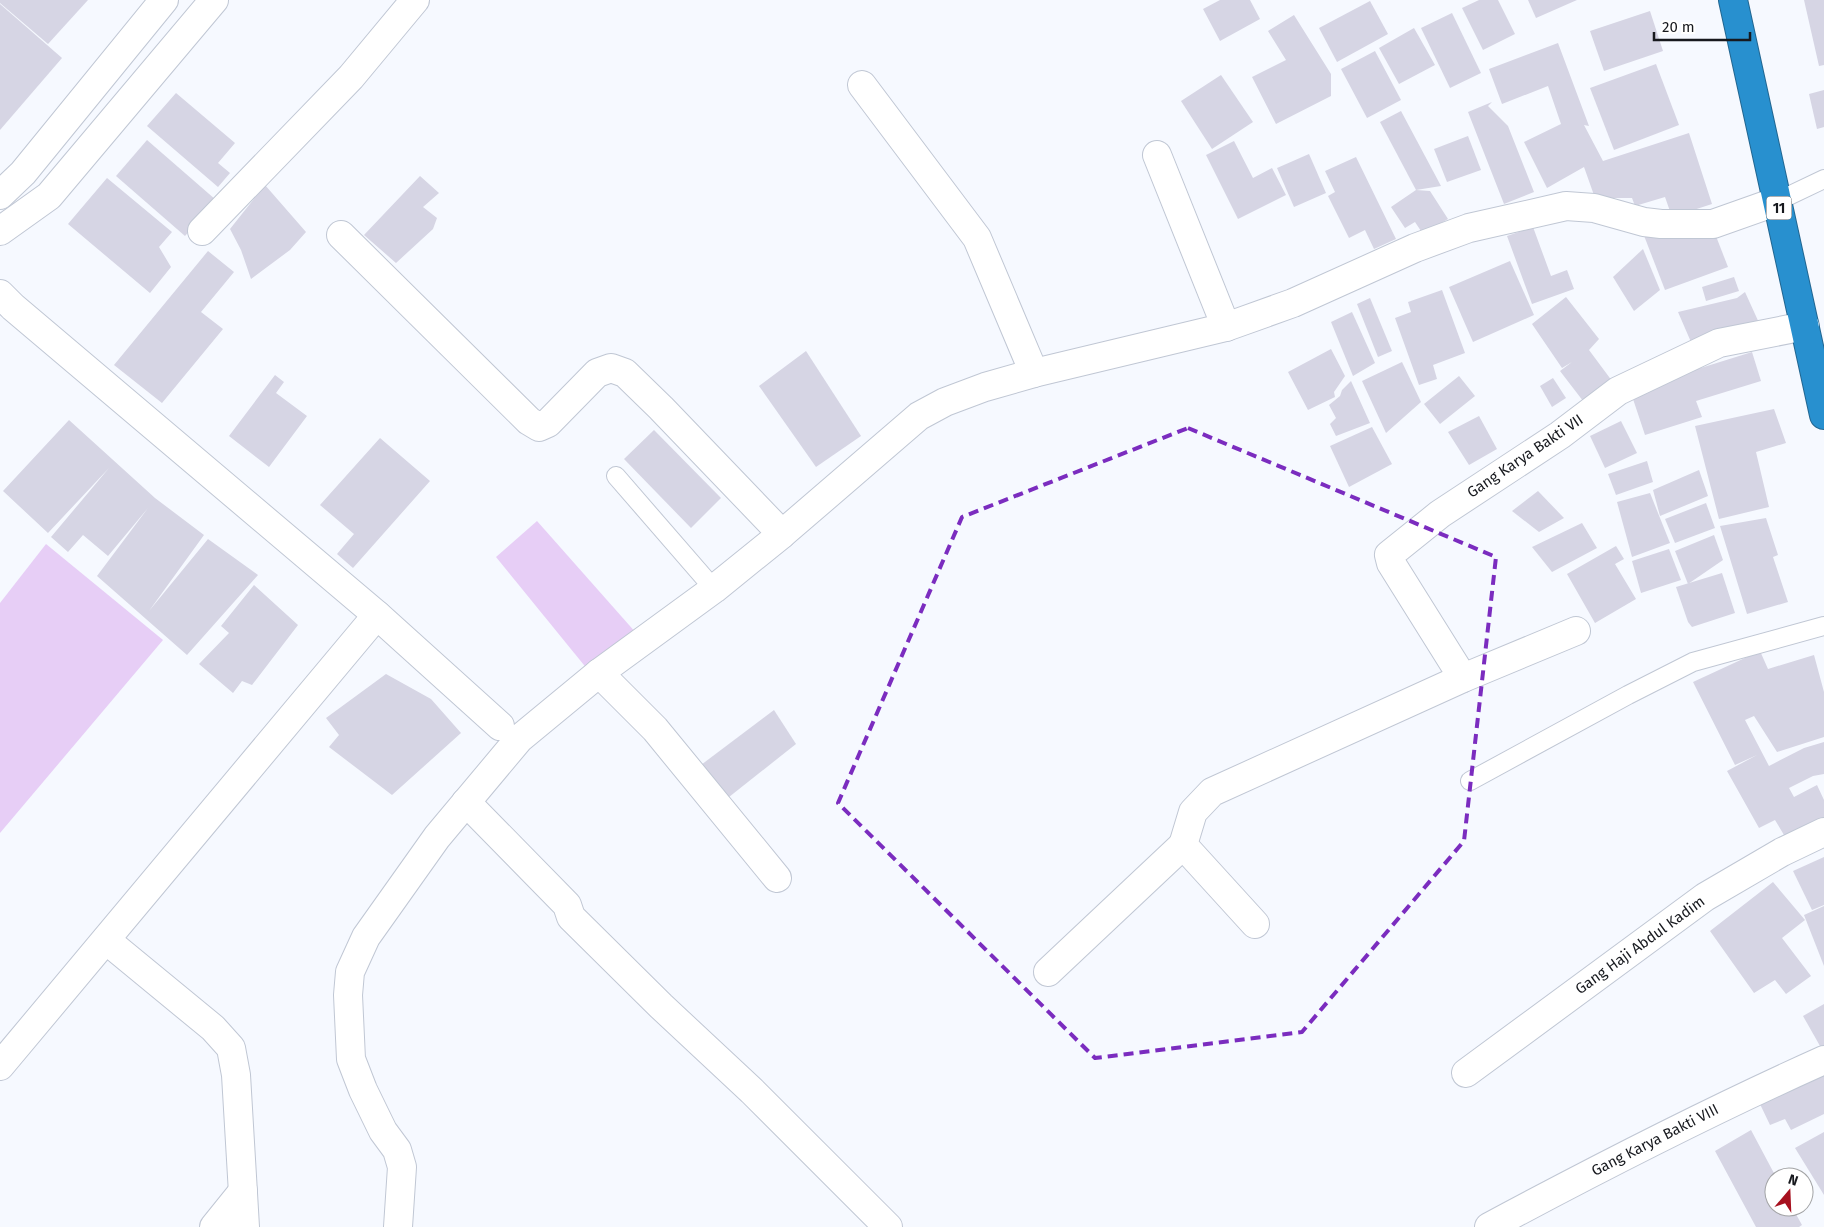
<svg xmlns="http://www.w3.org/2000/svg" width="1824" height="1227" font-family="'Fira Sans',sans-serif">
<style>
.green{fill:#e7cef6}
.building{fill:#d6d5e4}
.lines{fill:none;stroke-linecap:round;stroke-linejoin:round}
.lane-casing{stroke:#c0c7d4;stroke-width:20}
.street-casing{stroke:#c0c7d4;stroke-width:30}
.highway-casing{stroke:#226691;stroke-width:30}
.lane{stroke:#fff;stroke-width:18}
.street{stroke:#fff;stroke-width:28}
.highway{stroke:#2890cf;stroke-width:28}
.marked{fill:none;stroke:#7b2cbf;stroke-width:4;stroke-dasharray:10 6;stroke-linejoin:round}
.labels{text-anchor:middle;stroke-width:4.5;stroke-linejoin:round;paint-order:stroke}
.shield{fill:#fff;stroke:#5d5e62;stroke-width:1}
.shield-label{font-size:14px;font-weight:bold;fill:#17191e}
.street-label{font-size:15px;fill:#17191e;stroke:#fff}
</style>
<rect width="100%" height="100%" fill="#f6f9ff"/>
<g class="green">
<polygon points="537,521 637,634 588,670 496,557"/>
<polygon points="46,544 163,640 0,833 0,603"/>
</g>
<g class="building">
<polygon points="0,0 88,0 48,44 0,3"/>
<polygon points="1220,0 1250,0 1260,19 1220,41 1203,9"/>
<polygon points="1479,0 1498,0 1515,34 1483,50 1462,8"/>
<polygon points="1528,0 1577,0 1536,18"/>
<polygon points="1804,0 1824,0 1824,65 1819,66"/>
<polygon points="1370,1 1388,34 1337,62 1319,28"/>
<polygon points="0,4 62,58 0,130"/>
<polygon points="1650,11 1663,51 1604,71 1590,31"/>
<polygon points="1452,13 1481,73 1450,88 1421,28"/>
<polygon points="1294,15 1331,74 1331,96 1276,124 1252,77 1286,60 1268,31"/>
<polygon points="1414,28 1435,65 1399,84 1379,48"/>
<polygon points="1558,43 1589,126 1584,125 1603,161 1689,133 1712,204 1672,217 1665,197 1635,206 1632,198 1595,198 1584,167 1547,188 1524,142 1561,124 1548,86 1502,104 1489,69"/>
<polygon points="1375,51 1401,100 1367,118 1341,69"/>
<polygon points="1656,64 1679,125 1614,150 1590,88"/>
<polygon points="1221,75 1253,122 1212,149 1181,101"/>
<polygon points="1824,90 1824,127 1817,129 1809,94"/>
<polygon points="176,93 235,143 218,163 230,173 218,187 147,126"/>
<polygon points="1492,102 1488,106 1508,126 1534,192 1504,204 1468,112"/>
<polygon points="1401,111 1441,186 1416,190 1380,122"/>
<polygon points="1468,136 1481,170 1447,182 1434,149"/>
<polygon points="147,140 216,200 185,236 116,176"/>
<polygon points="1234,141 1253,178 1272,168 1286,195 1238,219 1206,155"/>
<polygon points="1309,154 1326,193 1294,207 1277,168"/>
<polygon points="1356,157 1396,239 1374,249 1365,230 1349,238 1328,196 1335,192 1325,171"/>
<polygon points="420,176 439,193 423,207 437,218 433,229 396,263 364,235"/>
<polygon points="107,178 172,232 159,247 171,267 150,293 68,224"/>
<polygon points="265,185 306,232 290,250 251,279 241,250 230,229"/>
<polygon points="1416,190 1430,191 1448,219 1423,234 1415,222 1405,228 1391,207"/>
<polygon points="1533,227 1551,276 1567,270 1574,289 1532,304 1507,236"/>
<polygon points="1714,231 1728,267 1665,290 1643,233"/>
<polygon points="1643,249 1660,290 1634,311 1613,277"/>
<polygon points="208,251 234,272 201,312 223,329 162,403 114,365"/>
<polygon points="1510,261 1534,315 1473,342 1449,287"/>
<polygon points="1734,277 1739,291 1706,301 1702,287"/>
<polygon points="1442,290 1465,353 1433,365 1437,379 1419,385 1395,318 1411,312 1408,302"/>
<polygon points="1745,292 1760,325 1691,342 1678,312 1737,298"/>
<polygon points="1566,297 1599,339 1589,350 1618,389 1590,410 1560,371 1572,362 1562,368 1532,324"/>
<polygon points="1370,298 1392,351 1378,357 1357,304"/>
<polygon points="1352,312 1375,363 1353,376 1331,322"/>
<polygon points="1331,349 1345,376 1334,392 1335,397 1308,410 1288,372"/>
<polygon points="806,351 861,436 816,467 759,386"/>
<polygon points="1752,352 1761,381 1696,401 1702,417 1645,435 1630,390"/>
<polygon points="1402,362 1421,402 1386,433 1362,381"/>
<polygon points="275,375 284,382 276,393 307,416 269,467 229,436"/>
<polygon points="1459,376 1475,396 1440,424 1424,404"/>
<polygon points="1553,378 1566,398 1552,407 1540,386"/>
<polygon points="1351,381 1370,423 1336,436 1330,424 1336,418 1329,405 1340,396 1342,390"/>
<polygon points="1774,409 1786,443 1756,452 1769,507 1719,519 1695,426"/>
<polygon points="1479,416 1497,449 1469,465 1448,432"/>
<polygon points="69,420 155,498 204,535 149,611 208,539 258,575 187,655 97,576 148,508 108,556 83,535 68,552 51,537 109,468 48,533 3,491"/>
<polygon points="1621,421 1637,453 1605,468 1590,436"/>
<polygon points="1372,427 1392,464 1349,487 1330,446"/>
<polygon points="654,430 721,498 691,528 624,459"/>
<polygon points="380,438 430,481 353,568 337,554 354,534 320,505"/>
<polygon points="1647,461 1653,482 1616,495 1608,474"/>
<polygon points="1699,470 1708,496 1660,516 1653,490"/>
<polygon points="1538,491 1564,518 1539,532 1512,511"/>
<polygon points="1650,493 1670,543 1632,557 1617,502"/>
<polygon points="1706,503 1715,528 1675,543 1665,519"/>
<polygon points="1766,518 1778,555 1773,557 1788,602 1747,614 1720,526"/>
<polygon points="1582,523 1597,548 1552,572 1532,547"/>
<polygon points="1714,535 1723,560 1688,584 1675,551"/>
<polygon points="1616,546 1624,559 1615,564 1636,599 1595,623 1567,574"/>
<polygon points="1669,549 1681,580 1641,593 1632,561"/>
<polygon points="1722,573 1735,613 1692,627 1688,622 1676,587"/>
<polygon points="254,585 298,625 252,685 242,681 233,693 199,664 229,633 221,626"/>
<polygon points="1760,651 1768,669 1814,655 1824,692 1824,737 1777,752 1754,716 1745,720 1769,766 1804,748 1824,742 1824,774 1813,776 1789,788 1794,797 1817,785 1824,800 1824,828 1790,845 1775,820 1759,828 1727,771 1757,755 1735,765 1693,682"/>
<polygon points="386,674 431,699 461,733 392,795 329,747 339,735 326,718"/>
<polygon points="774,710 796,744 724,801 693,771"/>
<polygon points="1824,857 1824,905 1812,910 1793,871"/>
<polygon points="1773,882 1805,920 1782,938 1811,976 1786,994 1775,980 1754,993 1710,931"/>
<polygon points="1824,906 1824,966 1804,915"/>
<polygon points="1824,1004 1824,1053 1803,1016"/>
<polygon points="1824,1071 1824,1114 1791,1130 1785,1119 1770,1125 1759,1102"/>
<polygon points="1751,1130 1776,1177 1774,1177 1774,1207 1792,1207 1802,1225 1799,1227 1756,1227 1715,1151"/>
<polygon points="1824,1132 1824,1195 1795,1148"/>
</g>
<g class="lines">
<g class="lane-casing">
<g id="lane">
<polyline points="1778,201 1824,179"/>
<polyline points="616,476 714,589"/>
<polyline points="1470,781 1628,695 1693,662 1824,626"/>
</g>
</g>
<g class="street-casing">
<g id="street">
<polyline points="862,85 977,238 1034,373"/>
<polyline points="1157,155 1226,327"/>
<polyline points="0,195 23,173 164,0"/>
<polyline points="0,231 49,196 214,0"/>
<polyline points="202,231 351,77 415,0"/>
<polyline points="341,235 529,421 539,427 548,423 597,373 611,368 625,373 661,408 782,534"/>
<polyline points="0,294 13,307 377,615 500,726"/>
<polyline points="599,673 655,729 777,878"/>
<polyline points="1463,678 1391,563 1389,555 1440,514 1560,435 1618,391 1719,343 1805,326"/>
<polyline points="466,802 567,905 571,917 661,1006 752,1091 888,1227"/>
<polyline points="1255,924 1183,845 1193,812 1212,792 1463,678 1576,631"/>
<polyline points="106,940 213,1028 231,1048 236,1075 245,1227"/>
<polyline points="1048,972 1183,845"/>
<polyline points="0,1066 377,615"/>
<polyline points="1466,1073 1705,897 1782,852 1824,832"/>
<polyline points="214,1227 243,1191"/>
<polyline points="398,1227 402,1167 397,1150 383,1131 363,1090 351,1059 348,995 350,972 366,937 437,837 519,739 599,673 714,589 782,534 919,416 945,402 985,387 1034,373 1226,327 1293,303 1415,248 1469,228 1566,206 1594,208 1644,222 1661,224 1713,224 1778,201"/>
<path d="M 1489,1227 C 1599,1168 1710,1111 1824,1060"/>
</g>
</g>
<g class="highway-casing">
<polyline id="highway" points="1733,0 1824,415"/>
</g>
<use href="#lane" class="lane"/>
<use href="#street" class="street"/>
<use href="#highway" class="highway"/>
</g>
<path class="marked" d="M 1188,428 L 1496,557 L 1464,841 L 1302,1032 L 1095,1058 L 838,803 L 962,517 Z"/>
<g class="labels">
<rect class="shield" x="1766.5" y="196.5" width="25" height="23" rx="4"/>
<g class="shield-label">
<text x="1779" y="213">11</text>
</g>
<g class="street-label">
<text transform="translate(1525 456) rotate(-34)" y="5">Gang Karya Bakti VII</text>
<text transform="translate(1640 945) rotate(-36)" y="5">Gang Haji Abdul Kadim</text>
<text transform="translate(1655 1140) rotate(-27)" y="5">Gang Karya Bakti VIII</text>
</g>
</g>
<g transform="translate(1789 1192) rotate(19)"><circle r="24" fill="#ffffff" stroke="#a2a3a5"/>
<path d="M0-4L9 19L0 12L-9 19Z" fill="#a7111f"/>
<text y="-8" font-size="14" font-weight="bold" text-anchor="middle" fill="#17191e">N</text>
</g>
<path d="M1654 32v8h96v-8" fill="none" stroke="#17191e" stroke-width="2.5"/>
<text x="1662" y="32" font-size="15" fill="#17191e" stroke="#ffffff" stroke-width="4" paint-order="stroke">20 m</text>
</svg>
